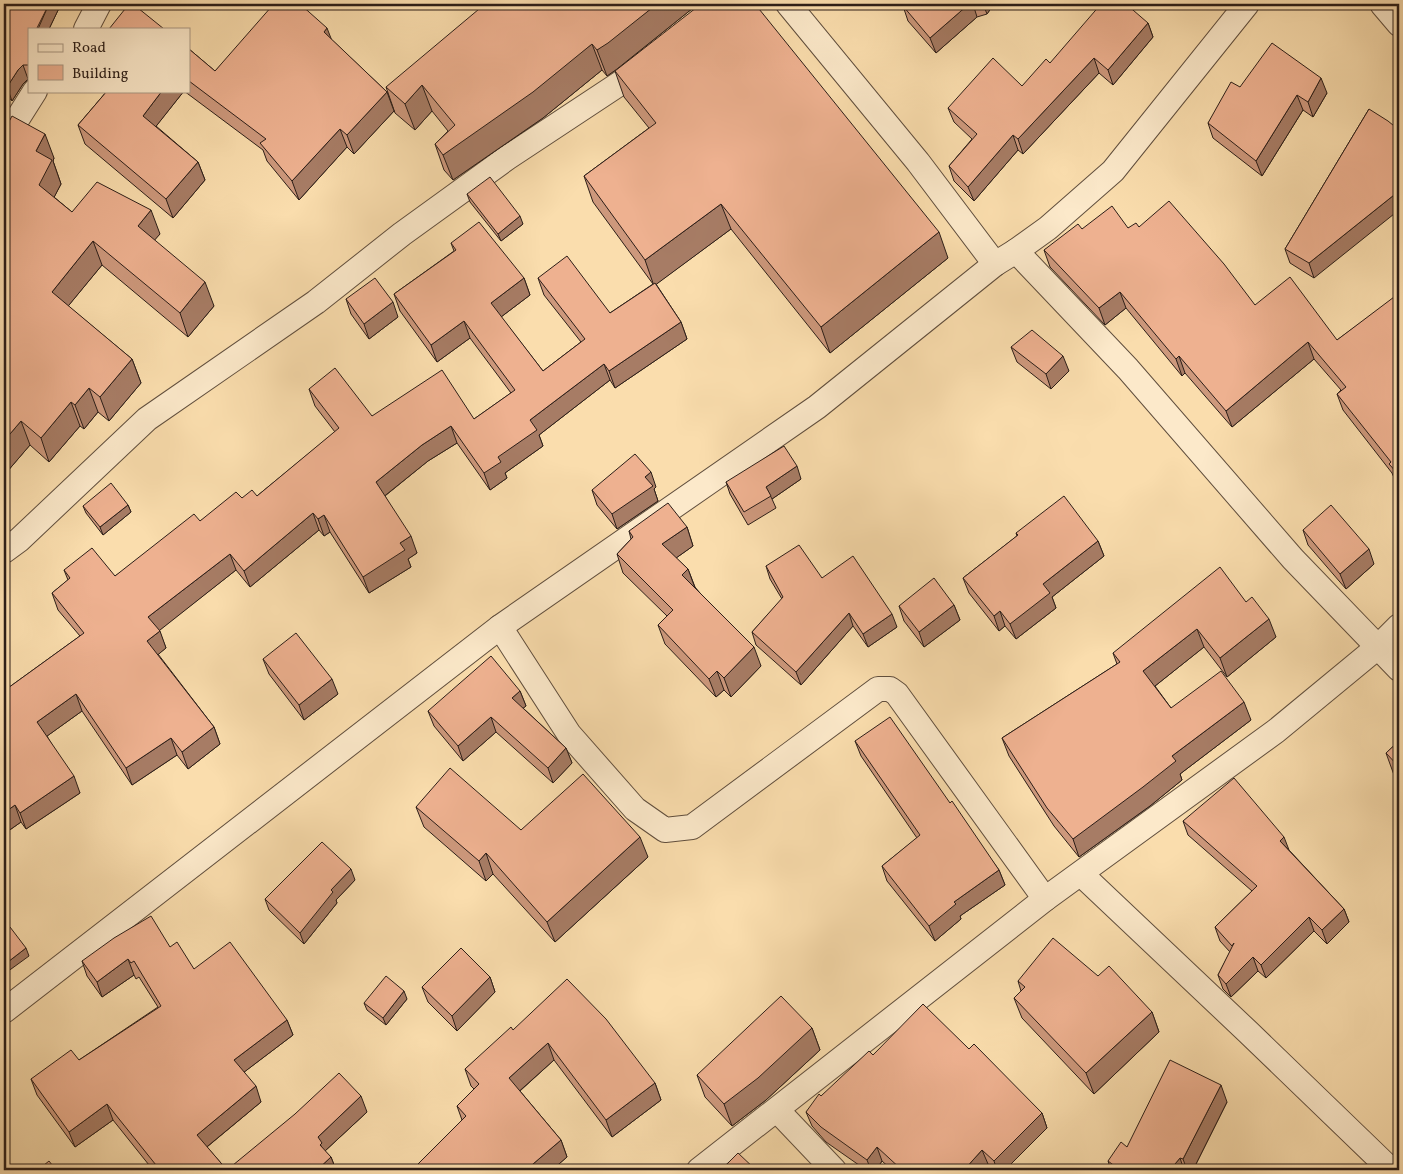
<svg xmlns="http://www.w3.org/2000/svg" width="1403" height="1174" font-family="Vollkorn,serif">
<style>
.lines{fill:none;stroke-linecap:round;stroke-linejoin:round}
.street-casing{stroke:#604e3d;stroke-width:26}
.street{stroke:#fce9ca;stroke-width:24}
.wall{fill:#cd987c;stroke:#2c1e18}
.shaded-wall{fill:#a77c65;stroke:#2c1e18}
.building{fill:#eeb190;stroke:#2c1e18}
</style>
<rect width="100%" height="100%" fill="#faddad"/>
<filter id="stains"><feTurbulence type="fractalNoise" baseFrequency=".004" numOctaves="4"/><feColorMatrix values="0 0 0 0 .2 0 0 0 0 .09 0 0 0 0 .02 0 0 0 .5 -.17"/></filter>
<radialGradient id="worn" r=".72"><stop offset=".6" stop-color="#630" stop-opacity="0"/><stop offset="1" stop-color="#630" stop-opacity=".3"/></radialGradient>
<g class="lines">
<g class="street-casing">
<g id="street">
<polyline points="788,4 918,162 995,264"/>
<polyline points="1382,4 1399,24"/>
<polyline points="86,29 99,4"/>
<polyline points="4,140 35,91"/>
<polyline points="1016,251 1128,369 1293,559 1399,669"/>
<polyline points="4,551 19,540 147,419 316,302 402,234 507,158 625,80 644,65"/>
<polyline points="500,627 569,734 635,809 665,830 692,827 878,689 890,689 897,694 1045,899"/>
<polyline points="1081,874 1248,1032 1391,1170"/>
<polyline points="4,1011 500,627 817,407 995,264 1016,251 1048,228 1113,171 1247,4"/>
<polyline points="777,1110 834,1170"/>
<polyline points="699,1170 1045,899 1276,731 1379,646 1399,626"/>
</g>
</g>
<use href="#street" class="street"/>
</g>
<g class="wall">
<polygon points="4,4 61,4 49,29 29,29 29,79 23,84 12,101 4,92"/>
<polygon points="698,4 617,69 607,76 602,70 543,118 453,180 444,170 435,144 448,131 432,111 415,130 395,113 386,87"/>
<polygon points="905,4 994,4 987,14 977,17 936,53 908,21 903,6"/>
<polygon points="276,9 332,40 387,92 394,111 354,154 347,147 299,200 267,161 263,150 184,91 156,126 198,162 205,180 173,218 85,144 78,125 107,91 189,91 189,49 215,71"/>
<polygon points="1148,23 1153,37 1113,85 1099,73 1023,154 1018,150 974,201 954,181 949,166 972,139 954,122 948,108 1022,86 1050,63"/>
<polygon points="615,71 948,258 830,353 731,229 656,284 681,322 687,339 615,388 610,380 539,435 543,446 505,473 507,478 490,490 457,443 428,461 385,496 417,553 408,559 411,567 369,593 330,532 324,536 319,530 250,587 236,570 159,630 166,648 158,654 214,727 220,744 188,769 177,755 132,785 82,711 47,736 80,793 26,829 21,822 4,834 4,681 8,688 80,636 58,610 52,593 68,580 64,570 115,576 200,521 242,498 257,496 335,432 315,406 309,389 372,416 474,419 511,393 470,338 437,362 400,311 394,294 454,251 451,243 524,278 530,295 501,317 543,371 581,342 544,295 538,278 610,313 653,284 593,202 584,176 649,128 624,97"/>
<polygon points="1240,87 1327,93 1313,117 1303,110 1262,176 1213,138 1208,123"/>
<polygon points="1369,109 1314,278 1290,263 1285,249"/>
<polygon points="4,131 54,158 53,161 61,184 54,197 72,212 160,234 154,240 214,306 188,337 102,265 68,306 132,359 141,383 109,421 98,412 84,429 80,426 49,462 30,445 6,473 4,470"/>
<polygon points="467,194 523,224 501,241 470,202"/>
<polygon points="1139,227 1255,305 1337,340 1399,295 1399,485 1395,480 1392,473 1343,410 1337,394 1341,390 1314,359 1232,427 1185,373 1182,376 1126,308 1105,325 1050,267 1044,250 1082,229 1128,228"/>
<polygon points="346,299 398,317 369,339 351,314"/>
<polygon points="1011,347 1069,371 1051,389 1017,362"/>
<polygon points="801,479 772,499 776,508 748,525 730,494 726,482"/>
<polygon points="656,487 654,489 658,501 617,529 597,505 592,490"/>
<polygon points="128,505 131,512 103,535 86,513 83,506"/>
<polygon points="687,527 693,546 676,558 688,569 695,587 761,666 731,697 724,690 716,697 665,644 658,625 667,616 623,573 617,554 631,539 629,531"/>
<polygon points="1303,530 1374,564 1346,589 1308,545"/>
<polygon points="1016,533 1098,541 1104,556 1052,597 1056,608 1016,639 1005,626 999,631 969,593 963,578 1017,536"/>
<polygon points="766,566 822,578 897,627 868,647 853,626 801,685 756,645 752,632 782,599 770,579"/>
<polygon points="1246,602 1276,637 1227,677 1204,647 1155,686 1171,708 1251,720 1180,774 1182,780 1150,806 1079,857 1054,826 1009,756 1002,738 1117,664 1113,653"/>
<polygon points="954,605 960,620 924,647 904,621 899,606"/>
<polygon points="263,659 338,694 304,720 269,674"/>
<polygon points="520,691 526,706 523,708 566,748 572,763 553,783 496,732 463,761 434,726 428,711"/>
<polygon points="855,741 950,803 999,870 1005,885 960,916 961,919 935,941 887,881 882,866 917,838 861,756"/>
<polygon points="1399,741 1399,781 1394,775 1386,753"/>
<polygon points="416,807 521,830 648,857 555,942 493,874 486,881 424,827"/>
<polygon points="1183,821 1289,850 1344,909 1349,922 1327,944 1314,931 1266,978 1258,971 1231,997 1223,989 1218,975 1230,952 1220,941 1215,927 1252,891 1188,835"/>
<polygon points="355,880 336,900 337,903 304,944 269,910 265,899"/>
<polygon points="170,947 194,969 287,1020 293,1035 244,1072 261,1102 207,1147 227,1170 367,1112 325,1151 331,1157 336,1170 153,1170 113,1120 75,1147 37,1095 31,1079 79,1060 158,1007 139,977 136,979 134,975 102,997 87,976 82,961"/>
<polygon points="490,977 495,992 457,1031 428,1002 422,987"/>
<polygon points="1018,981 1152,1012 1159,1032 1094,1094 1022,1018 1014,998 1021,991"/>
<polygon points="407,999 386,1025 367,1010 364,1003"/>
<polygon points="812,1028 820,1050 766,1100 732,1126 705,1097 697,1075"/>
<polygon points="513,1030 655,1083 661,1100 612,1137 554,1060 520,1091 561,1140 567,1157 552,1170 419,1170 417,1165 462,1120 457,1106 474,1089 471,1086 465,1069"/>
<polygon points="969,1049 1042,1113 1047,1128 1005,1170 993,1170 988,1164 983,1170 892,1170 882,1161 876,1170 866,1170 826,1142 812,1126 806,1112 821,1096 873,1055"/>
<polygon points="1399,1101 1399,1121 1395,1108"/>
<polygon points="1227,1102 1193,1170 1111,1170 1108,1161 1127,1147"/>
</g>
<g class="shaded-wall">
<polygon points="49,4 61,4 49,29 38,29"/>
<polygon points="657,4 698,4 617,69 607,76 597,50"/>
<polygon points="969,4 973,4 977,17 936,53 930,38"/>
<polygon points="983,4 994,4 987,14"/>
<polygon points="1148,23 1153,37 1113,85 1108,70"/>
<polygon points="327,28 334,46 324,32"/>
<polygon points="592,44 602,70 543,118 453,180 443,155"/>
<polygon points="1094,58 1099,73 1023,154 1018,139"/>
<polygon points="23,65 28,79 23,84 12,101 7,87 18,70"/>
<polygon points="1321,78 1327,93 1313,117 1308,102"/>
<polygon points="422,85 432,111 415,130 405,104"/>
<polygon points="162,91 184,91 150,134 143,116"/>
<polygon points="387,92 394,111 354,154 347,135"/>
<polygon points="1297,95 1303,110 1262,176 1256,161"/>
<polygon points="340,129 347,147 299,200 292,181"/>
<polygon points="45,134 54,158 53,161 61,184 48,209 39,185 36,151"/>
<polygon points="1013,135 1018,150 974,201 968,187"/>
<polygon points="198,162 205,180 173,218 166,199"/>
<polygon points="1399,191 1399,210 1314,278 1309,263"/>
<polygon points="721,204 731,229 654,286 645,260"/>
<polygon points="151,210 160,234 146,250 138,226"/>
<polygon points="520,216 523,224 501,241 498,234"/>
<polygon points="939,232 948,258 830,353 821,327"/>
<polygon points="93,241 102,265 60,316 52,292"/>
<polygon points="524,278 530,295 497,320 491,303"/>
<polygon points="205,282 214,306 188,337 180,313"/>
<polygon points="1120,292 1126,308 1105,325 1099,308"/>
<polygon points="393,302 398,317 369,339 364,324"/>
<polygon points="464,321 470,338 437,362 431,345"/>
<polygon points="681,322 687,339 615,388 609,371"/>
<polygon points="1308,342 1314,359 1232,427 1226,411"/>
<polygon points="1063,356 1069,371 1051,389 1046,374"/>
<polygon points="1179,356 1185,373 1182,376 1176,359"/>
<polygon points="132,359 141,383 109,421 100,397"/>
<polygon points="604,364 610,380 539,435 543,446 505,473 507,478 490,490 484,473 530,420"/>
<polygon points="89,388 98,412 84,429 75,405"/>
<polygon points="71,402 80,426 49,462 41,438"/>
<polygon points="21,421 30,445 6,473 4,466 4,441"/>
<polygon points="451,426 457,443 428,461 382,498 376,482 422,445"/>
<polygon points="797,466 801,479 772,499 766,487"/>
<polygon points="651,472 656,487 654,489 658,501 617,529 612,514 645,477"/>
<polygon points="128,505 131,512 103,535 100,527"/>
<polygon points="313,513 319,530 250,587 244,571"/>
<polygon points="324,515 330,532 324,536 318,519"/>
<polygon points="687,527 693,546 669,563 662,544"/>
<polygon points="411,536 417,553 408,559 411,567 369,593 363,577 400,543"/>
<polygon points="1098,541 1104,556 1052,597 1056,608 1016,639 1010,624 1043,584"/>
<polygon points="1369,549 1374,564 1346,589 1340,574"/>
<polygon points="230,554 236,570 155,634 148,617"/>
<polygon points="688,569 695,588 682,575"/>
<polygon points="954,605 960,620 924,647 919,632"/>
<polygon points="1000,611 1005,626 999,631 994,616"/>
<polygon points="849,613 853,626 801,685 796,672"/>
<polygon points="892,614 897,627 868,647 863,634"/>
<polygon points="1269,619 1276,637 1227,677 1220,658"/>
<polygon points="1197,629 1204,647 1150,690 1143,671"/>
<polygon points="160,631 166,648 154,658 147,641"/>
<polygon points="754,647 761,666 731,697 724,678"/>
<polygon points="717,671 724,690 716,697 709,679"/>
<polygon points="332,679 338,694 304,720 299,705"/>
<polygon points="520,691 526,706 517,713 512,698"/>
<polygon points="76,694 82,711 43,739 37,722"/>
<polygon points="1244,702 1251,720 1180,774 1182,780 1150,806 1079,857 1073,839 1172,756"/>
<polygon points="491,717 496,732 463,761 458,746"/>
<polygon points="214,727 220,744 188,769 182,752"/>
<polygon points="171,738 177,755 132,785 126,768"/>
<polygon points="566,748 572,763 553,783 548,768"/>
<polygon points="74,776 80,793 26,829 20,813"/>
<polygon points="15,805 21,822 4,834 4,813"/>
<polygon points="640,837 648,857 555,942 547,922"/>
<polygon points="1284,837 1289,850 1280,841"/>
<polygon points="486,853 493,874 486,881 479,861"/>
<polygon points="351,869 355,880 336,900 337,903 304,944 300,933 331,890"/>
<polygon points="999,870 1005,885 960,916 961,919 935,941 929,926 954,902"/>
<polygon points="1344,909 1349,922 1327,944 1322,930"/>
<polygon points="1309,917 1314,931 1266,978 1261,965"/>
<polygon points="26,948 29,956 7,972 4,965"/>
<polygon points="1253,957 1258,971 1231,997 1226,984"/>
<polygon points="128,959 134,975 102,997 97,982"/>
<polygon points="490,977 495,992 457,1031 452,1016"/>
<polygon points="404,991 407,999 386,1025 383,1018"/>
<polygon points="1152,1012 1159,1032 1094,1094 1086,1073"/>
<polygon points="287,1020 293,1035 239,1076 234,1060"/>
<polygon points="812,1028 820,1050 766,1100 732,1126 724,1104"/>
<polygon points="548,1043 554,1060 515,1095 509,1078"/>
<polygon points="655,1083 661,1100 612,1137 606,1120"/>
<polygon points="1221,1085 1227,1102 1193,1170 1187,1170 1183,1159"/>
<polygon points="256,1086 261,1102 203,1150 197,1135"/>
<polygon points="361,1096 367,1112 325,1151 326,1161 318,1137"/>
<polygon points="107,1104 113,1120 75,1147 69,1132"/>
<polygon points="1042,1113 1047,1128 1005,1170 997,1170 994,1161"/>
<polygon points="561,1140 567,1157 552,1170 526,1170"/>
<polygon points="877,1147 882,1161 876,1170 871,1170 867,1160"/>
<polygon points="982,1150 988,1164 983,1170 964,1170"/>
<polygon points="331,1157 336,1170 318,1170 318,1169"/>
<polygon points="1180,1158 1184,1170 1170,1170"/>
</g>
<g class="building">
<polygon points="4,4 49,4 37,28 39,29 29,29 29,65 23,65 18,70 7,87 4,84"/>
<polygon points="129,4 133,4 164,29 109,29"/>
<polygon points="281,4 300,4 327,28 324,32 387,92 347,135 340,129 292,181 260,143 266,139 189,81 189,49 215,71 272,6 276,9"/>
<polygon points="485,4 657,4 608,43 597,50 592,44 533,92 443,155 435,144 455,125 422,85 405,104 386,87"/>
<polygon points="701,4 755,4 939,232 821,327 721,204 645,260 584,176 656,123 615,71"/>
<polygon points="905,4 969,4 930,38 903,6"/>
<polygon points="1101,4 1126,4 1148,23 1108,70 1094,58 1018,139 1013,135 968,187 949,166 977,134 948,108 993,58 1022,86 1046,59 1050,63"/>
<polygon points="1272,43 1321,78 1308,102 1297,95 1256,161 1208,123 1231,82 1240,87"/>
<polygon points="107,91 162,91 143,116 198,162 166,199 78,125"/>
<polygon points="1369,109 1388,121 1399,130 1399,191 1309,263 1285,249"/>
<polygon points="12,116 45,134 36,151 52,160 39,185 72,212 97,182 151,210 138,226 205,282 180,313 93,241 52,292 132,359 100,397 89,388 75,405 71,402 41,438 21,421 4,441 4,131"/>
<polygon points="490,177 520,216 498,234 467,194"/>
<polygon points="1169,201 1224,264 1255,305 1290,277 1337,340 1398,294 1399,295 1399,475 1389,464 1391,462 1337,394 1346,387 1308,342 1226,411 1179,356 1176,359 1120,292 1099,308 1044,250 1078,224 1082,229 1112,206 1128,228 1136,223 1139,227"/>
<polygon points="479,222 524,278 491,303 543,371 585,339 538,278 567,256 610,313 655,283 681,322 609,371 604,364 530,420 537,430 498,457 501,462 484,473 451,426 422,445 376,482 411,536 400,543 405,550 363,577 324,515 318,519 313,513 244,571 230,554 148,617 160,631 147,641 214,727 182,752 171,738 126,768 76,694 37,722 74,776 20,813 15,805 4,813 4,681 8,688 84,633 52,593 70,578 64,570 92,548 115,576 194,514 200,521 236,492 242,498 252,490 257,496 339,428 309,389 335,368 372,416 442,370 474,419 515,390 464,321 431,345 394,294 456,250 451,243"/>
<polygon points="375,278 393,302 364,324 346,299"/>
<polygon points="1032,330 1063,356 1046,374 1011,347"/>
<polygon points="784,446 797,466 766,487 771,496 744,512 726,482"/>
<polygon points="635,454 651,472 645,477 653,486 612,514 592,490"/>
<polygon points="111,483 128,505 100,527 83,506"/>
<polygon points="1064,496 1098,541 1043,584 1050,593 1010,624 1000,611 994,616 963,578 1018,535 1016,533"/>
<polygon points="668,503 687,527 662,544 688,569 682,575 754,647 724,678 717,671 709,679 658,625 673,610 617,554 633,537 629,531"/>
<polygon points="1331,505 1369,549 1340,574 1303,530"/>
<polygon points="799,545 822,578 853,556 892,614 863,634 849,613 796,672 752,632 783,597 766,566"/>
<polygon points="1220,567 1246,602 1252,597 1269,619 1220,658 1197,629 1143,671 1171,708 1221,671 1244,702 1172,756 1176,761 1143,787 1073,839 1047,808 1002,738 1120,662 1113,653"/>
<polygon points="934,578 954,605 919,632 899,606"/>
<polygon points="296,633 332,679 299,705 263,659"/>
<polygon points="491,656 520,691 512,698 566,748 548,768 491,717 458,746 428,711"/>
<polygon points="890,717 950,803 952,801 999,870 954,902 956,904 929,926 882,866 920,835 855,741"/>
<polygon points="1399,741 1399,767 1386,753"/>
<polygon points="450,768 521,830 583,774 640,837 547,922 486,853 479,861 416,807"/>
<polygon points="1234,778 1284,837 1280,841 1344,909 1322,930 1309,917 1261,965 1253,957 1226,984 1218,975 1234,943 1232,946 1215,927 1257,886 1183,821"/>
<polygon points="322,842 351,869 331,890 333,892 300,933 265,899"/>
<polygon points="151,916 170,947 177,942 194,969 230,942 287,1020 234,1060 256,1086 197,1135 227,1170 295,1114 339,1073 361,1096 318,1137 322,1143 320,1145 331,1157 318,1169 319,1170 160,1170 107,1104 69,1132 31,1079 71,1050 79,1060 161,1006 134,961 131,963 128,959 97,982 82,961 114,938"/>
<polygon points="10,927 26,948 4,965 4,931"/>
<polygon points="1053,938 1098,976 1109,966 1152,1012 1086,1073 1014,998 1025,987 1018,981"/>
<polygon points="461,948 490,977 452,1016 422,987"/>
<polygon points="386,976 404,991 383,1018 364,1003"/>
<polygon points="567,979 606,1019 655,1083 606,1120 548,1043 509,1078 561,1140 526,1170 423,1170 417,1165 466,1116 457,1106 479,1084 465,1069 511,1027 513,1030"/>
<polygon points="781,996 812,1028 758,1078 724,1104 697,1075"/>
<polygon points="923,1004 969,1049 974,1044 1042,1113 994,1161 982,1150 964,1170 902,1170 877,1147 867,1160 821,1127 806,1112 819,1094 821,1096 869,1051 873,1055"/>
<polygon points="1170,1060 1221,1085 1183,1159 1180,1158 1170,1170 1120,1170 1108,1161 1121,1142 1127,1147"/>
<polygon points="1399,1101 1399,1111 1395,1108"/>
<polygon points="738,1153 756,1170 721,1170"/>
<polygon points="49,1161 56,1170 38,1170"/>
</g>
<rect width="1403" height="1174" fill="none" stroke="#faddad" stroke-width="20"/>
<rect x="5" y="5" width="1393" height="1164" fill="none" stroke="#2c1e18" stroke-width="2.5"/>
<rect x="10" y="10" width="1383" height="1154" fill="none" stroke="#2c1e18"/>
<rect x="28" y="28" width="162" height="65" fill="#fce9ca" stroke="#a99883"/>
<rect x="38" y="44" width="25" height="8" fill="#fce9ca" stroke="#a99883"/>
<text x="72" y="52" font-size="15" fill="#2c1e18">Road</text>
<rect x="38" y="65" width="25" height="15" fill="#eeb190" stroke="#a99883"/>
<text x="72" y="78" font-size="15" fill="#2c1e18">Building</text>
<rect width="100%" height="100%" filter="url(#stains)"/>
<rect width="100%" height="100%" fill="url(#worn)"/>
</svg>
